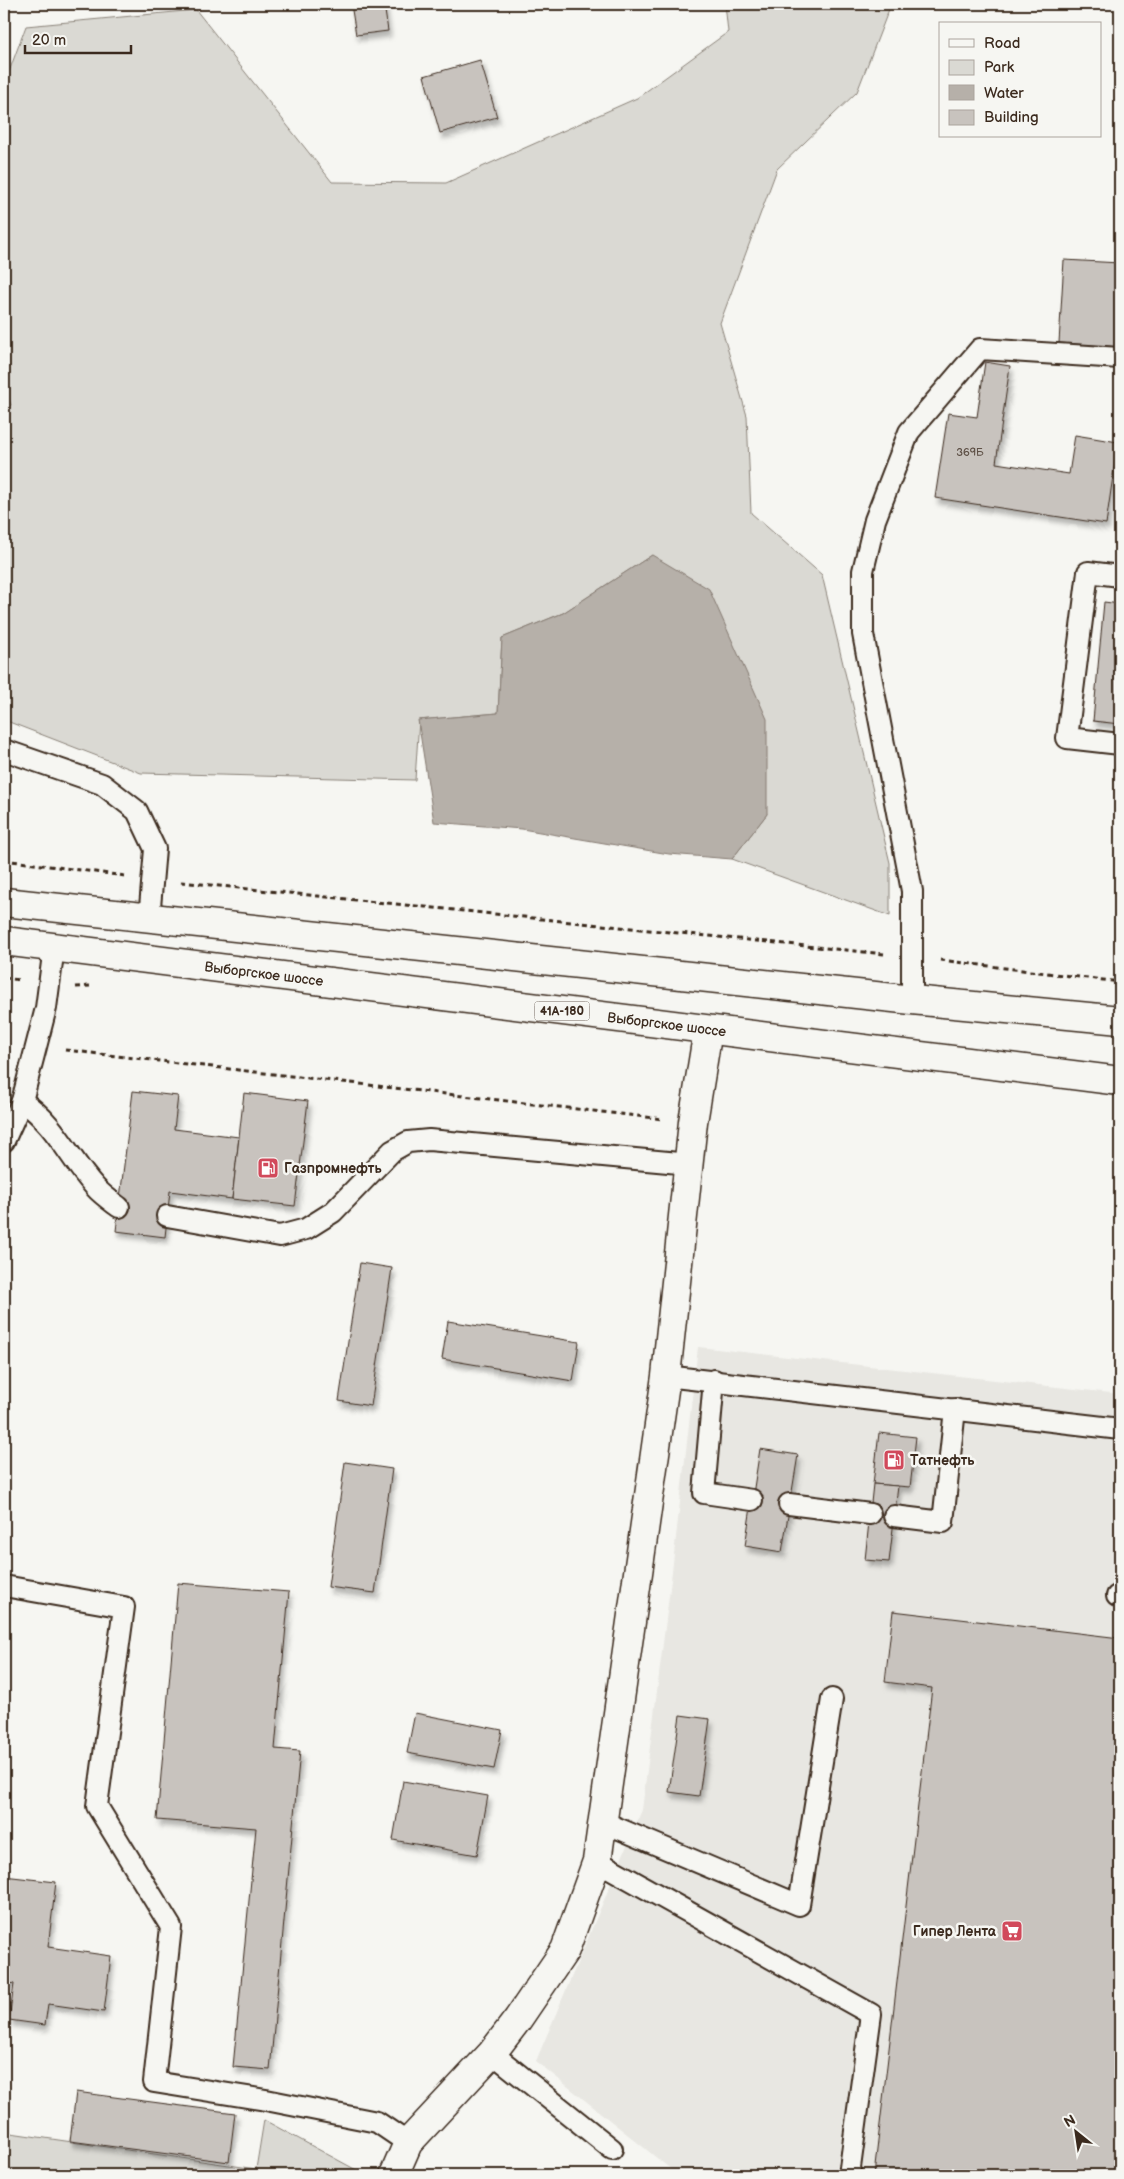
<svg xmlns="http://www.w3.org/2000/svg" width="1124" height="2179" font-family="'Balsamiq Sans',sans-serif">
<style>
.built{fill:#e8e7e2}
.green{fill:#dad9d3;stroke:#8a8278}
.water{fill:#b6b0a9;stroke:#857a71}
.building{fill:#c8c3be;stroke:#3b2a1e;filter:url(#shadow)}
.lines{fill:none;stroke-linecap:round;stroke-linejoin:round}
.lane-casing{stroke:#3b2a1e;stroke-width:24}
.street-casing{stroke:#3b2a1e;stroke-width:31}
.primary-casing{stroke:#3b2a1e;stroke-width:31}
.path{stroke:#3b2a1e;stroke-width:3;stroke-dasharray:5 4;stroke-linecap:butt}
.lane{stroke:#f6f6f2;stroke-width:20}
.street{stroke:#f6f6f2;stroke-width:28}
.primary{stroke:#f6f6f2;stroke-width:28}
.labels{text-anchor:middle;stroke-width:5;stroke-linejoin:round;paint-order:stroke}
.number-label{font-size:11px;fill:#5e5046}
.shield{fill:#f6f6f2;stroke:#73675e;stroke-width:1}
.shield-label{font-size:12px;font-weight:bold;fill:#3b2a1e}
.street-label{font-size:14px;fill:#3b2a1e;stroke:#f6f6f2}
.poi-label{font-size:14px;font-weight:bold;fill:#3b2a1e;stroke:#f6f6f2;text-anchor:start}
</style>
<defs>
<filter id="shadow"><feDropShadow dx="3" dy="5.5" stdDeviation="2.5" flood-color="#0004"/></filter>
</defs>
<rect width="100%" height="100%" fill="#f6f6f2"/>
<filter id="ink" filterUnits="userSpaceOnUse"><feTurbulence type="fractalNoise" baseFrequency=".02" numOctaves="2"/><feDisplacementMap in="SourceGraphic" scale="10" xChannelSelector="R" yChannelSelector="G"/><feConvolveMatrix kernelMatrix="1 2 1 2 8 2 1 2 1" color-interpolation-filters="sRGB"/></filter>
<g filter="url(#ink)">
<polygon class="built" points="698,1347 1120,1394 1120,2175 678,2175 536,2061 642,1810 671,1580"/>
<g class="green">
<polygon points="725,4 891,4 857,92 777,169 720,323 747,416 751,513 822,575 890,863 890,916 732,859 767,814 652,555 563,613 502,638 498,713 419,720 415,780 141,773 4,720 4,410 11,405 4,386 4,85 26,26 196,10 332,182 446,183 637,98 728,32"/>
<polygon points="264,2120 360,2172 358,2175 4,2175 4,2132 256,2169"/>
</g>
<polygon class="water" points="652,555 709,589 767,719 767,814 732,859 669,854 522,829 434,822 418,720 498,713 502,638 563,613"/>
<g class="building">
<polygon points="351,4 384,4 388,31 356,35"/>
<polygon points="480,60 497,117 440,133 424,76"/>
<polygon points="1064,260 1120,263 1120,347 1059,343"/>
<polygon points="985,362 1010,366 996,463 1069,474 1075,435 1118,442 1106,524 935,498 948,413 977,417"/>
<polygon points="1104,602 1120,604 1120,724 1093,721"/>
<polygon points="133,1091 178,1096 174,1129 239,1137 232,1199 170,1191 165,1237 116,1231"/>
<polygon points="244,1093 308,1101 295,1206 232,1199"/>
<polygon points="360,1263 392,1268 371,1406 339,1401"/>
<polygon points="448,1321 579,1342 573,1381 442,1359"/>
<polygon points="879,1433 916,1437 910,1487 873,1484"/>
<polygon points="760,1449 798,1455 782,1552 745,1546"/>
<polygon points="345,1462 392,1469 375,1593 328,1587"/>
<polygon points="873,1484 898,1486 889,1562 865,1560"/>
<polygon points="178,1583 289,1592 275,1749 300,1751 270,2070 233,2067 256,1828 157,1820"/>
<polygon points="893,1611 1120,1638 1120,2175 874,2175 932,1688 885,1682"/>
<polygon points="415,1713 502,1730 494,1769 407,1753"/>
<polygon points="680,1715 710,1719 699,1796 669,1792"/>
<polygon points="403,1781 488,1796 477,1855 393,1840"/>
<polygon points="4,1876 56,1882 48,1947 111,1956 104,2012 48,2004 45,2025 9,2020 14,1984 4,1982"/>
<polygon points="76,2092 235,2113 229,2162 70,2141"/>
</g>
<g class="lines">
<g class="lane-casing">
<g id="lane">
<polyline points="1120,576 1088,572 1067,738 1120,744"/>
<polyline points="4,750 102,784 137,811 155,849 149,919"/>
<polyline points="912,1000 912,891 863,634 863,571 875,520 909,432 980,349 1120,358"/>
<path d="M 22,1101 C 57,1125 68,1157 95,1187 C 102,1195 111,1201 119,1207"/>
<polyline points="4,1141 22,1101 36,1047 46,1008 54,947"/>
<polyline points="167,1216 280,1236 306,1229 333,1212 392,1151 408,1142 429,1140 690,1164"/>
<polyline points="666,1376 1120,1429"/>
<polyline points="714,1380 704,1493 752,1500"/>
<polyline points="789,1504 870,1514"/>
<polyline points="894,1516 943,1522 955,1409"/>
<polyline points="4,1586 124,1607 97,1806 171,1927 154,2082 266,2100 377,2122 408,2143"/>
<polyline points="1117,1596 1120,1596"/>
<polyline points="603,1822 799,1905 832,1699"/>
<polyline points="597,1861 871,2014 849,2175"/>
<polyline points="492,2053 612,2149"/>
</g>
</g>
<g class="street-casing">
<polyline id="street" points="394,2175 408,2143 492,2053 518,2019 565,1950 597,1861 666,1376 693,1122 708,1030"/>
</g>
<g class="primary-casing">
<g id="primary">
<polyline points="4,902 912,1000 1120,1020"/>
<path id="s1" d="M 4,941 L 1120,1081"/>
</g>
</g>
<g class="path">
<polyline points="4,860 125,876"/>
<polyline points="181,882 884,954"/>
<polyline points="940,960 1120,982"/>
<polyline points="4,978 20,980"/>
<polyline points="76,987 90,986"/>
<polyline points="65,1050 663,1119"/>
</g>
<use href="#lane" class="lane"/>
<use href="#street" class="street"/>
<use href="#primary" class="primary"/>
</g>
</g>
<defs>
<g id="fuel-square" transform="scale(1.125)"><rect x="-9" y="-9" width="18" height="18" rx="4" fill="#d1495b" stroke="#f6f6f2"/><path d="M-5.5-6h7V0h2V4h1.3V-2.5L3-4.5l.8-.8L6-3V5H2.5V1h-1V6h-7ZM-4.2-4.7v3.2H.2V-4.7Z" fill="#fff"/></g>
<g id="supermarket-square" transform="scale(1.125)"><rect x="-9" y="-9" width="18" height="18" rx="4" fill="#d1495b" stroke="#f6f6f2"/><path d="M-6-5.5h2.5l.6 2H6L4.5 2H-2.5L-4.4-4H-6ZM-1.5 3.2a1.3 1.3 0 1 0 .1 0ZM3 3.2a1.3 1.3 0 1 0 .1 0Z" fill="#fff"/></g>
</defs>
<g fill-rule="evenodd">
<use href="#fuel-square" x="268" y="1168"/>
<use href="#fuel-square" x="894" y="1460"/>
<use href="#supermarket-square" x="1012" y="1931"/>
</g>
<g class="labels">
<g class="number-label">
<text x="970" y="456">369Б</text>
</g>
<rect class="shield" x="534.5" y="1001.5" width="55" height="19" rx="4"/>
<g class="shield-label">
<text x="562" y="1015">41А-180</text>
</g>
<g class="street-label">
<text dy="5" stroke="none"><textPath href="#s1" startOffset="262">Выборгское шоссе</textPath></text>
<text dy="5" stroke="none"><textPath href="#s1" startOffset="668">Выборгское шоссе</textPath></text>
</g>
<g class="poi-label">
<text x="284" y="1173">Газпромнефть</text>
<text x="910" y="1465">Татнефть</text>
<text x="996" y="1936" text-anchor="end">Гипер Лента</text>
</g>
</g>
<rect width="1124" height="2179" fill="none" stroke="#f6f6f2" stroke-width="20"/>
<rect x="10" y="10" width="1104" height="2159" fill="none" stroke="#3b2a1e" stroke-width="2" filter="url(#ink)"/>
<rect x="939" y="22" width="162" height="115" fill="#f6f6f2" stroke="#aba49d"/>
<rect x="949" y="39" width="25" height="8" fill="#f6f6f2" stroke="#aba49d"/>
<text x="984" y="48" font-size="15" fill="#3b2a1e">Road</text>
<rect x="949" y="60" width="25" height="15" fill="#dad9d3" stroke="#aba49d"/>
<text x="984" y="72" font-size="15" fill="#3b2a1e">Park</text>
<rect x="949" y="85" width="25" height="15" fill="#b6b0a9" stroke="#aba49d"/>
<text x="984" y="98" font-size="15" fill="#3b2a1e">Water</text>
<rect x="949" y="110" width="25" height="15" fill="#c8c3be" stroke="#aba49d"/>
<text x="984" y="122" font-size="15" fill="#3b2a1e">Building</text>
<g transform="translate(1076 2132) rotate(330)" stroke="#f6f6f2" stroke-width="4" paint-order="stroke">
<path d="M0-4L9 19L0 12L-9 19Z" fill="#3b2a1e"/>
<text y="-8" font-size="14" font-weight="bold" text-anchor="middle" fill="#3b2a1e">N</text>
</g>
<path d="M25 45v8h106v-8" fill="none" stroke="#3b2a1e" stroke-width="2.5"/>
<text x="32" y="45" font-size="15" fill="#3b2a1e" stroke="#f6f6f2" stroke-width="4" paint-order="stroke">20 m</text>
</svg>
